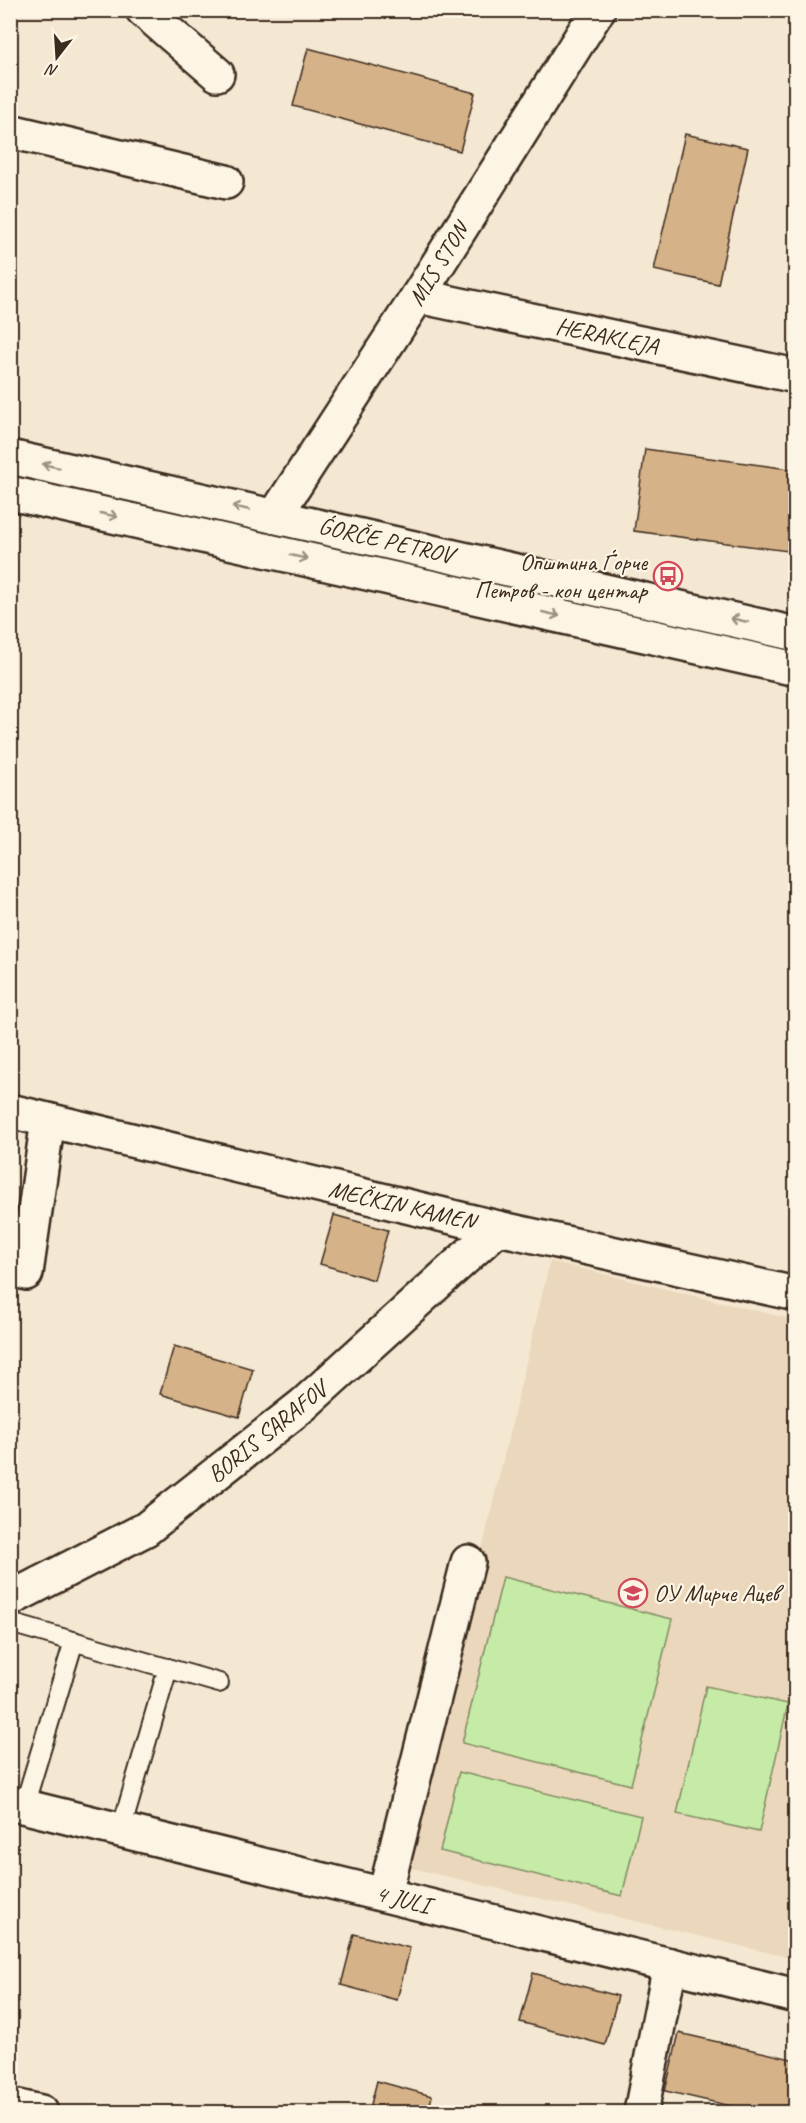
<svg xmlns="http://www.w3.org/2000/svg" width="806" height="2123" font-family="Caveat,sans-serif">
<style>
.built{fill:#ebd8bc}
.green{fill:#c5eba6;stroke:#808a62;stroke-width:1.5}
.building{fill:#d6b288;stroke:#3b2a1e;stroke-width:1.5}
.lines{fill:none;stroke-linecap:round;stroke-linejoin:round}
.service-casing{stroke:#3b2a1e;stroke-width:22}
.minor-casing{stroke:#3b2a1e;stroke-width:38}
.tertiary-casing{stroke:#3b2a1e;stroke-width:38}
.service{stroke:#fcf5e5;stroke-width:18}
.minor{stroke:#fcf5e5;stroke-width:33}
.tertiary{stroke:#fcf5e5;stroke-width:33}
.oneway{stroke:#9c9082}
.labels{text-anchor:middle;stroke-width:4.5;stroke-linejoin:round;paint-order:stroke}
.street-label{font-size:24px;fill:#3b2a1e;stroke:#fcf5e5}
.poi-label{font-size:24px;fill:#3b2a1e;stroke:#fcf5e5;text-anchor:end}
</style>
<rect width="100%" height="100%" fill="#f4e8d2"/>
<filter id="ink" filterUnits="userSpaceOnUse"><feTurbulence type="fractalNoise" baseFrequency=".0167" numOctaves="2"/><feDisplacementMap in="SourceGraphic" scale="12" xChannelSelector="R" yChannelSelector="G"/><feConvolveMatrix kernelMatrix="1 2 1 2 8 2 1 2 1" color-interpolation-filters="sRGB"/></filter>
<g filter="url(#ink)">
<polygon class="built" points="550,1261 795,1320 795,1959 407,1867"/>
<g class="green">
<polygon points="503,1577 672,1619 631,1785 462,1743"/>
<polygon points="706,1686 788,1704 759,1832 677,1814"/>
<polygon points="459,1772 641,1816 622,1896 440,1851"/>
</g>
<g class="building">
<polygon points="308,48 475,93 460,151 293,106"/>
<polygon points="685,134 748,148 718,284 654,270"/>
<polygon points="645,449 796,470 796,552 634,531"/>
<polygon points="334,1215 388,1230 374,1280 320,1264"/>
<polygon points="174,1346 253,1369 239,1417 160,1394"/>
<polygon points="354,1934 410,1948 397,2000 341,1985"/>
<polygon points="533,1973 618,1996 605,2045 520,2022"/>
<polygon points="679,2033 796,2060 796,2112 757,2112 665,2091"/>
<polygon points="377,2081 432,2096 428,2112 369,2112"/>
</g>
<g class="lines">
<g class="service-casing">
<g id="service">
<polyline points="10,1623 219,1683"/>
<polyline points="24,1806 74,1641"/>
<polyline points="121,1830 168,1668"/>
</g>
</g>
<g class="minor-casing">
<g id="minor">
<polyline points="143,10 217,74"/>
<polyline points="10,131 226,182"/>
<polyline points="418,296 796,376"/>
<polyline points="275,516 418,296 598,10"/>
<polyline points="10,1111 498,1228 796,1294"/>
<polyline points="26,1273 48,1120"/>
<polyline points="10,1599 146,1529 303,1405 498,1228"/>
<polyline points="385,1894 468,1562"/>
<polyline points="10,2105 41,2112"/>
<polyline points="641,2112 670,1965"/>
</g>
</g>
<g class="tertiary-casing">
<g id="tertiary">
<polyline points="10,457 796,634"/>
<polyline points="10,493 796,669"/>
<polyline points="10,1803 796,1996"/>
</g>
</g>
<use href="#service" class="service"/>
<use href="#minor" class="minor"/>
<use href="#tertiary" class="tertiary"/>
</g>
<defs><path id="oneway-shaft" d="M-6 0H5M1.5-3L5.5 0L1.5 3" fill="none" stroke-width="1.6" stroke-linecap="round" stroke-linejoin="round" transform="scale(1.5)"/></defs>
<g class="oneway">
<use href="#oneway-shaft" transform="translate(51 466) rotate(-167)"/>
<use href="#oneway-shaft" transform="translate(241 508) rotate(-167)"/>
<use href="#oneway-shaft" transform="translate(109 515) rotate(13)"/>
<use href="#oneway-shaft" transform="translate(299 557) rotate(13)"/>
<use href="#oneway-shaft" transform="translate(551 614) rotate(13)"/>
<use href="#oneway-shaft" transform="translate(739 620) rotate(-167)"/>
</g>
</g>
<defs>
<g id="bus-ring" transform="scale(1.5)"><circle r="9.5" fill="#fcf5e5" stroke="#d1495b" stroke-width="1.5"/><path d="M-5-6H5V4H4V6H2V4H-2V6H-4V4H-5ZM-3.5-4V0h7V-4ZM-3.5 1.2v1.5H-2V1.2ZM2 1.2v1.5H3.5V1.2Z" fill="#d1495b"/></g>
<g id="school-ring" transform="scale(1.5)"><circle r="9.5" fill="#fcf5e5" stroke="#d1495b" stroke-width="1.5"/><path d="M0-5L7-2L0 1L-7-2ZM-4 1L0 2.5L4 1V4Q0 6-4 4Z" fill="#d1495b"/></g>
</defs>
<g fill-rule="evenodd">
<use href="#bus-ring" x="668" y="576"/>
<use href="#school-ring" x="633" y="1593"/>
</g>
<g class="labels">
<g class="street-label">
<text transform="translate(438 264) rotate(-58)" y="8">MIS STON</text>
<text transform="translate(607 336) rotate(12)" y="8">HERAKLEJA</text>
<text transform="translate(386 540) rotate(13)" y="8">ǴORČE PETROV</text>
<text transform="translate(402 1205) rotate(13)" y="8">MEČKIN KAMEN</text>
<text transform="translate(267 1432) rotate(-39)" y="8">BORIS SARAFOV</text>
<text transform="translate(403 1899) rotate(14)" y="8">4 JULI</text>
</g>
<g class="poi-label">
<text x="647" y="570">Општина Ѓорче<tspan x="647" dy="28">Петров - кон центар</tspan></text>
<text x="654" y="1601" text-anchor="start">ОУ Мирче Ацев</text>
</g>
</g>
<rect width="806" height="2123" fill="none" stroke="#fcf5e5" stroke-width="36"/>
<rect x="18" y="18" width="770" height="2087" fill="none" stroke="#3b2a1e" stroke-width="2" filter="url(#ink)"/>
<g transform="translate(57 57) rotate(197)" stroke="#fcf5e5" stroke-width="4.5" paint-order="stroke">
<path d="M0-4.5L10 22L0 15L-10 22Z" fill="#3b2a1e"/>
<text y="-9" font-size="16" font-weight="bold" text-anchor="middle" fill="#3b2a1e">N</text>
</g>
</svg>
